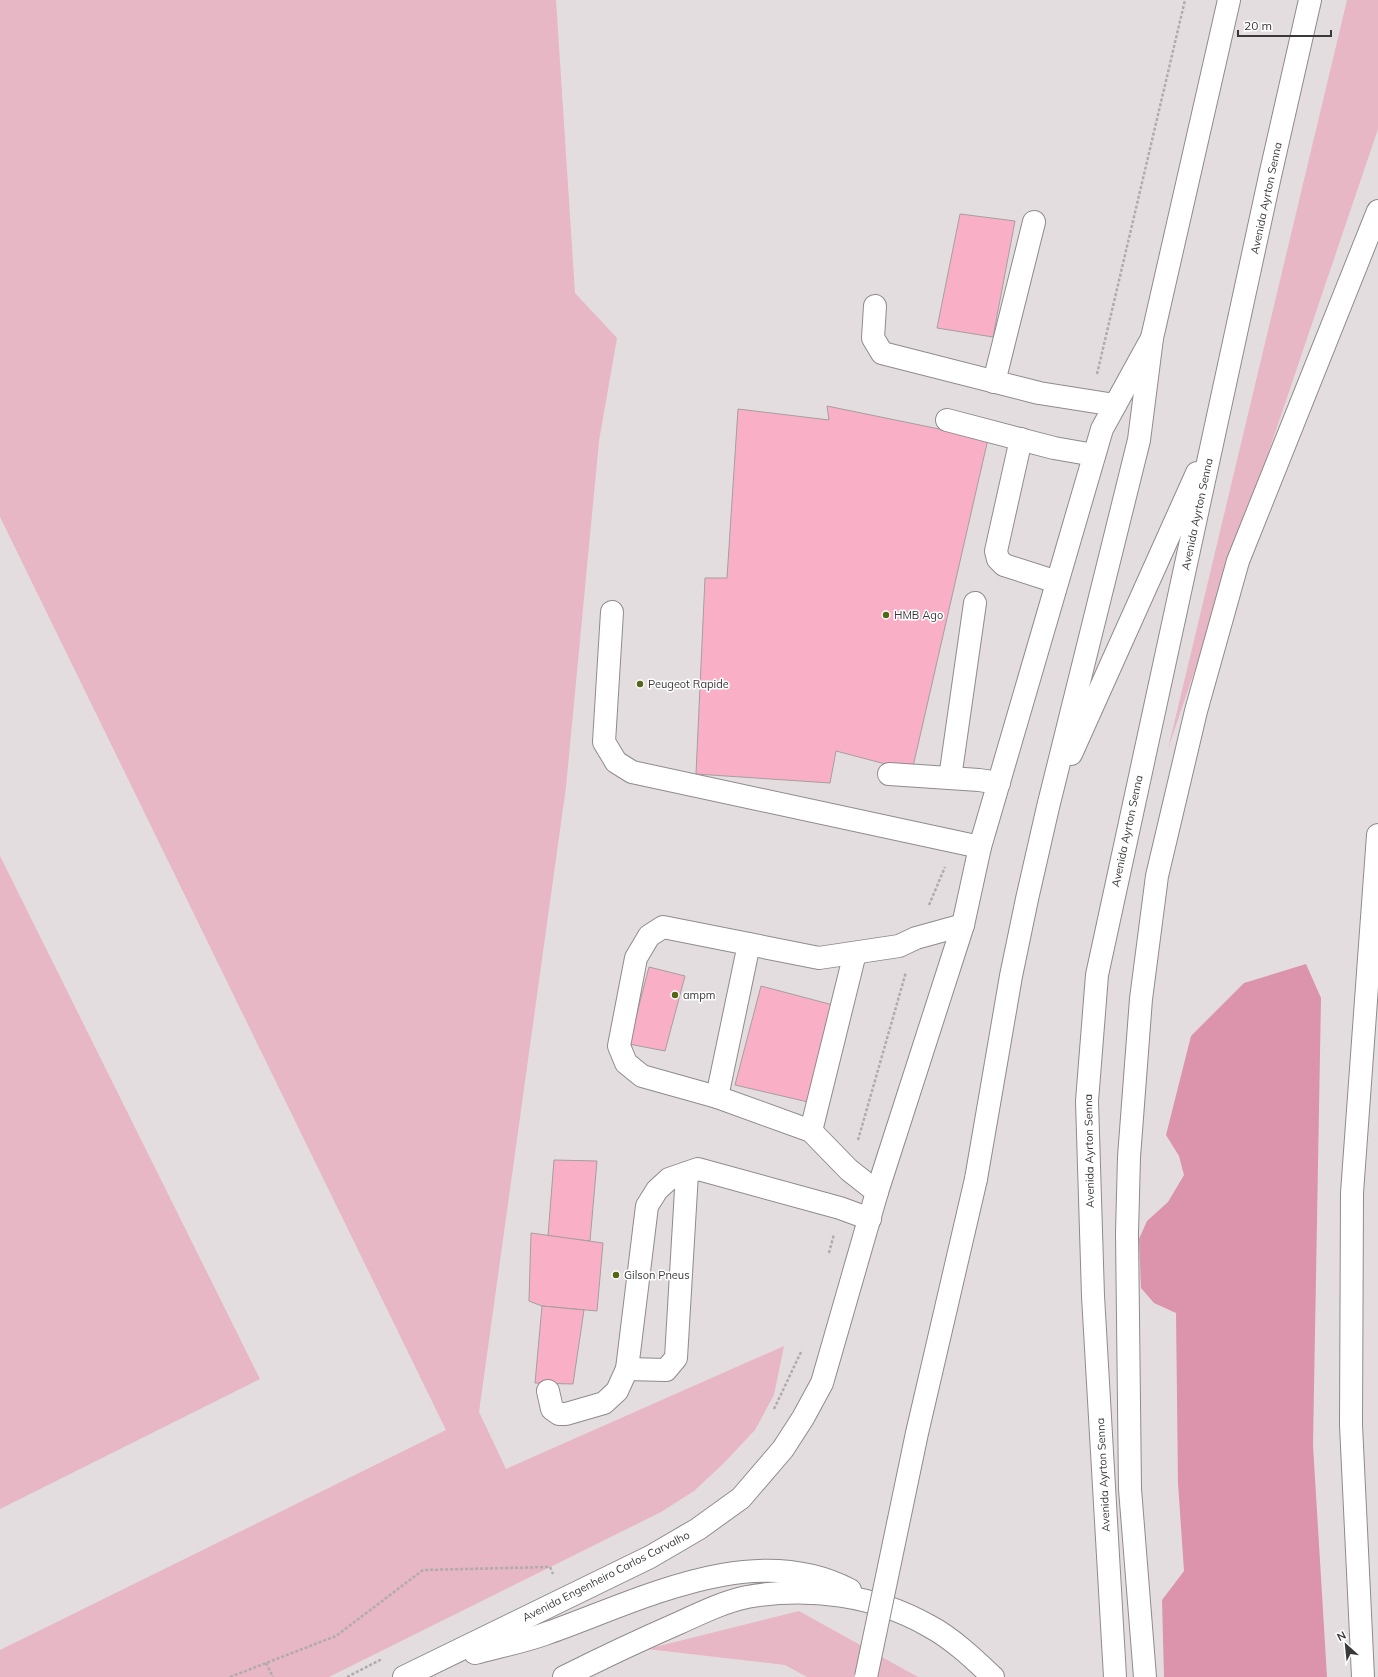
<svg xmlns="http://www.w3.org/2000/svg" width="1378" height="1677" font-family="Mulish,sans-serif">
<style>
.green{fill:#e7b7c6}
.forest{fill:#db94ab}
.building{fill:#f9b0c7;stroke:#a59ea0}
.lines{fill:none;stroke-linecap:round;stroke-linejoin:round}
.minor-casing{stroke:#908a8c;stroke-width:24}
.highway-casing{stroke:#908a8c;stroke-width:24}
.path{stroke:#b0abac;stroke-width:2.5;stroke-dasharray:3 2;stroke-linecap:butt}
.minor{stroke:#fff;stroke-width:22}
.highway{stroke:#fff;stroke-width:22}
.highway-bridge-casing{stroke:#908a8c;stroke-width:24;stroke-linecap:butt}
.highway-bridge{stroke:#fff;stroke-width:22}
.poi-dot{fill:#536714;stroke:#fff;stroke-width:1.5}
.labels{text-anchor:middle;stroke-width:3;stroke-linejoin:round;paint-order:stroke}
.street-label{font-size:11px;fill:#3b3839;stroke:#fff}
.poi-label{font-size:11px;fill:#3b3839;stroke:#fff;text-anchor:start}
</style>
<rect width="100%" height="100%" fill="#e4dddf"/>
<g class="green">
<polygon points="0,0 556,0 575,293 617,338 599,441 566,787 479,1412 506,1469 784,1346 774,1395 755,1430 724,1463 694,1491 661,1512 329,1677 0,1677 0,1650 446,1430 0,517"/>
<polygon points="1347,0 1378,0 1378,129 1168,749"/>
<polygon points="0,856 260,1379 0,1509"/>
<polygon points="799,1611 918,1677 807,1677 785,1665 647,1649"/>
</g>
<polygon class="forest" points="1306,964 1321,998 1313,1445 1327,1677 1164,1677 1162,1600 1184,1571 1178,1483 1176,1313 1154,1303 1141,1288 1139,1239 1147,1221 1168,1202 1184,1175 1179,1156 1166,1135 1191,1036 1244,983"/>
<g class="building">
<polygon points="960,214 1015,221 993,337 937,328"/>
<polygon points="827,406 988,439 912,771 836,751 830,783 696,774 705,578 727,578 738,409 829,420"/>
<polygon points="649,967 685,976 665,1051 629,1044"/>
<polygon points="761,986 833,1005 808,1102 735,1085"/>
<polygon points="554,1160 597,1161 590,1241 548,1236"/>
<polygon points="531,1233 603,1243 597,1311 542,1306 529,1301"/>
<polygon points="542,1306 584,1310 573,1384 535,1383"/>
</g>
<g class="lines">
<g class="minor-casing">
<g id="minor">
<polyline points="875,306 873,338 882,353 1039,393 1115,405"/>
<polyline points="994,382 1034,222"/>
<polyline points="947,420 1054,448 1094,455"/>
<polyline points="1021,439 996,551 998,559 1004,565 1057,582"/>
<polyline points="612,612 604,742 616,762 632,772 980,847"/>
<polyline points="889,774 979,780 999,783"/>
<polyline points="950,778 975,603"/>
<polyline points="717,1097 749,944"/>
<polyline points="811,1131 855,953"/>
<polyline points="877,1192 849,1170 811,1131 717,1097 642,1076 626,1063 619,1046 636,958 649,936 663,927 819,958 899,946 916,938 963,925"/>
<polyline points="627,1369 666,1370 676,1358 687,1173"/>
<polyline points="548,1391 552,1409 559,1414 566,1414 604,1403 617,1391 627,1369 647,1206 657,1190 669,1179 698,1169 840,1208 870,1219"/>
</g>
</g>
<g class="highway-casing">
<g id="highway">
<polyline points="1071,754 1197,473"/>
<polyline points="976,1179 1011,976 1027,899 1048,807 1139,440 1152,338 1229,0"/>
<path d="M 475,1653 C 498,1647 522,1642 545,1634 C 639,1601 753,1539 850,1590"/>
<polyline points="404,1677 650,1557 698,1529 741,1498 783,1449 803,1418 822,1383 877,1192 963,925 980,847 1102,429 1152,338"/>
<path d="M 564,1677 C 602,1658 640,1640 679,1623 C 701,1613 723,1602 747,1597 C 808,1586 875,1595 929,1626 C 952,1638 975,1660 993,1677"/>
<polyline points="1115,1677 1093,1296 1087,1101 1097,975 1270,176 1310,0"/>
<polyline points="1145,1677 1130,1489 1127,1233 1129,1157 1141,999 1157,876 1196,711 1238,561 1378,211"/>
<polyline points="1363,1677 1351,1425 1352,1193 1378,835"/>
</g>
</g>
<g class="path">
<polyline points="1097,374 1185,0"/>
<polyline points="929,905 945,867"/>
<polyline points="858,1140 906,972"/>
<polyline points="829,1253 834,1234"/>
<polyline points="774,1409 801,1352"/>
<polyline points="266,1663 273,1677"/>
<polyline points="230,1677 336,1636 423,1570 550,1567 553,1574"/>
<polyline points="347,1677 382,1659"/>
</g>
<use href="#minor" class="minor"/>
<use href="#highway" class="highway"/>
<g class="highway-bridge-casing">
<polyline id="highway-bridge" points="866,1677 917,1433 976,1179"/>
</g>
<use href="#highway-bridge" class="highway-bridge"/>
</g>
<g class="poi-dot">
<circle cx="886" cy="615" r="4"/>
<circle cx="640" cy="684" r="4"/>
<circle cx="675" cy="995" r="4"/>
<circle cx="616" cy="1275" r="4"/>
</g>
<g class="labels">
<g class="street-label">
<text transform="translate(1266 198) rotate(-78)" y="4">Avenida Ayrton Senna</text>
<text transform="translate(1197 514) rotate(-78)" y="4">Avenida Ayrton Senna</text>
<text transform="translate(1127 831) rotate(-78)" y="4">Avenida Ayrton Senna</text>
<text transform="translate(1089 1151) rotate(-91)" y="4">Avenida Ayrton Senna</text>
<text transform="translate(1103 1475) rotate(-93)" y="4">Avenida Ayrton Senna</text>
<text transform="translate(606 1576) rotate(-27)" y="4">Avenida Engenheiro Carlos Carvalho</text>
</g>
<g class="poi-label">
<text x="894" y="619">HMB Ago</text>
<text x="648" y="688">Peugeot Rapide</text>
<text x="683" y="999">ampm</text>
<text x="624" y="1279">Gilson Pneus</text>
</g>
</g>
<g transform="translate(1346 1645) rotate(333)" stroke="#ffffff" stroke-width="3" paint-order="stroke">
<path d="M0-3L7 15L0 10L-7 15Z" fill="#3b3839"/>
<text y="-6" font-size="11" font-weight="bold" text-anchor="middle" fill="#3b3839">N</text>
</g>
<path d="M1238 30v6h93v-6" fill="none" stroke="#3b3839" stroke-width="2"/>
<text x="1244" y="30" font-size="12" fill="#3b3839" stroke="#ffffff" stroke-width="3" paint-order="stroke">20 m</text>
</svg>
